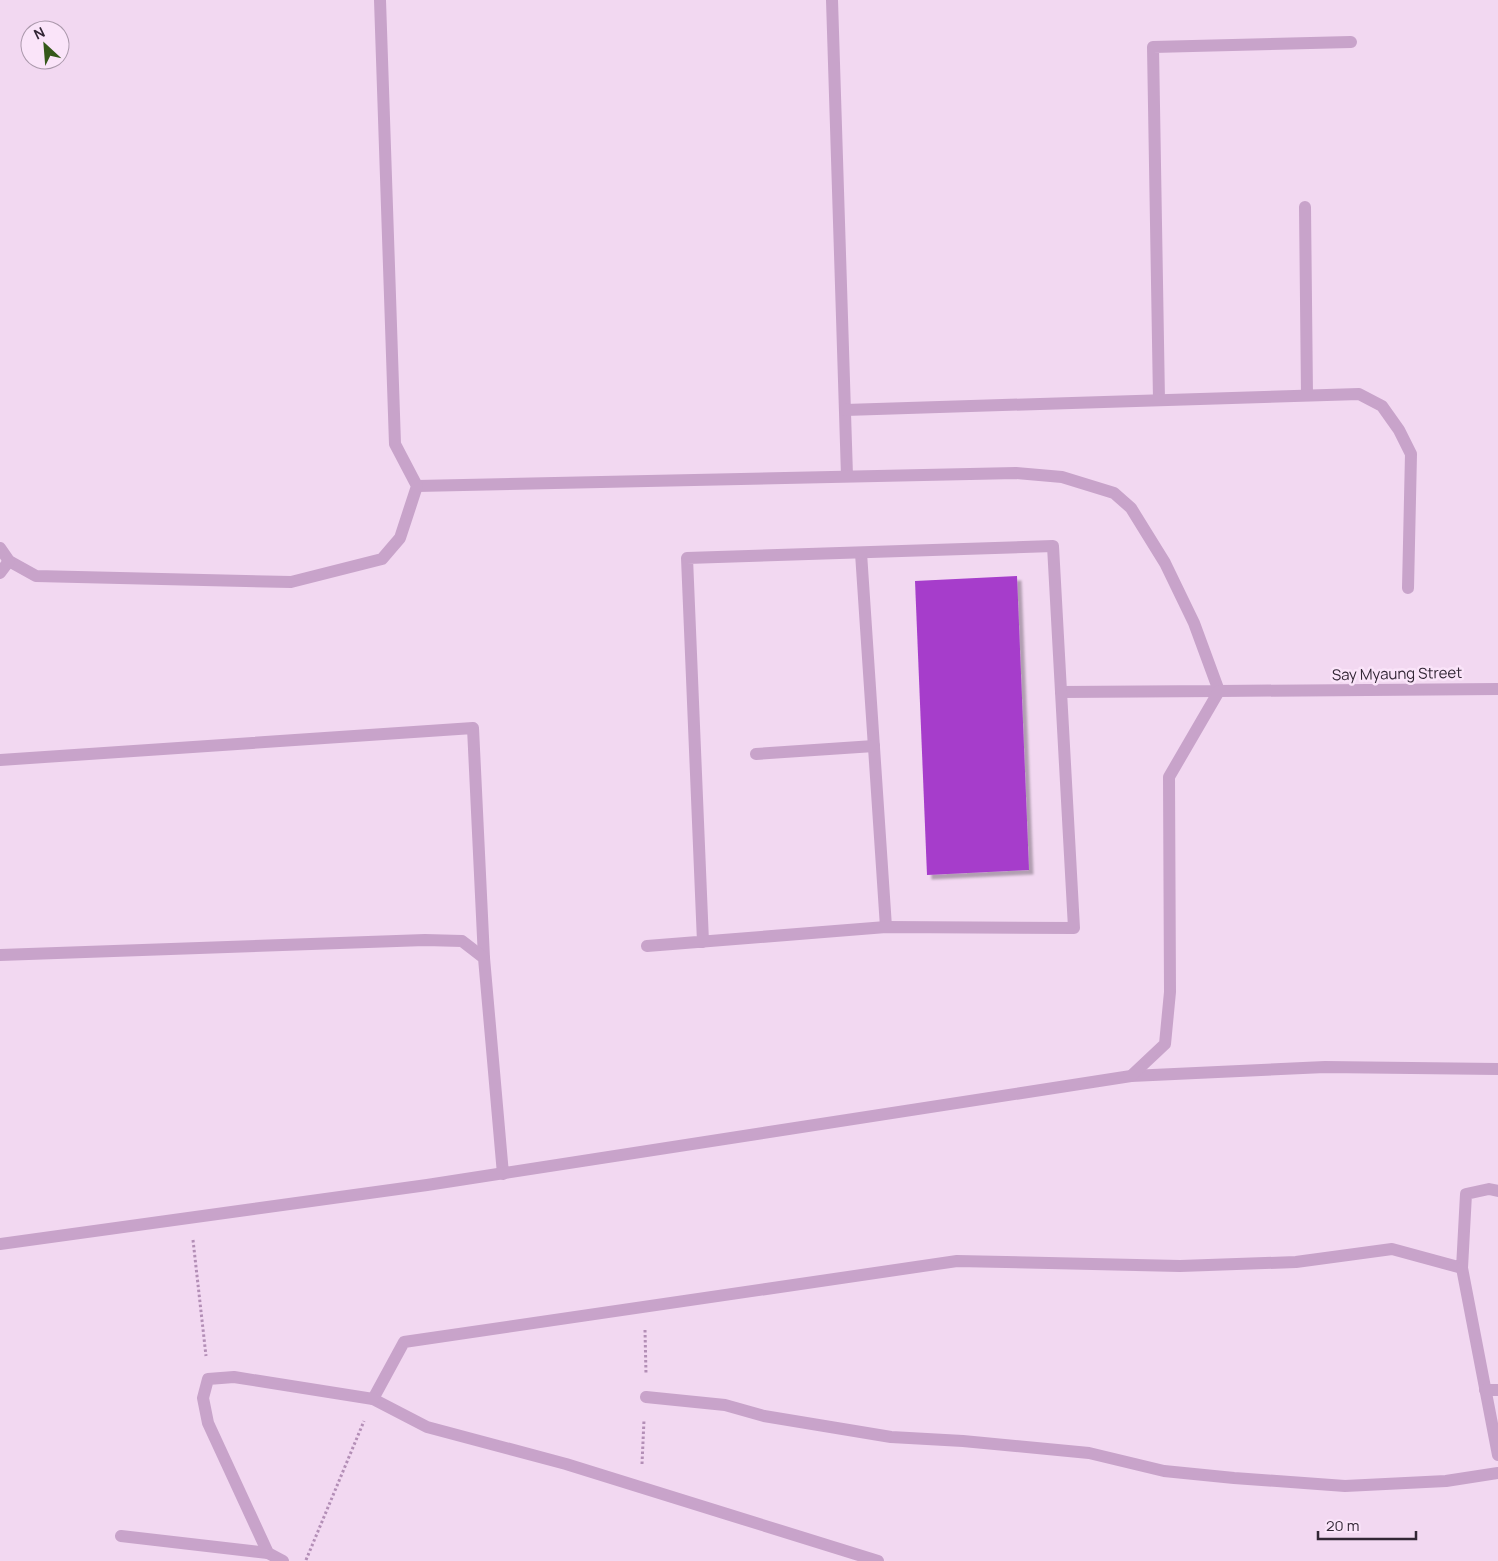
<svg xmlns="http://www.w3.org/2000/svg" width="1498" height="1561" font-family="Manrope,sans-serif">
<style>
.building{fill:#a63dcb;filter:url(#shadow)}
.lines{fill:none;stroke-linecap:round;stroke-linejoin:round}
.path{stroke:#b38eb6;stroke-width:3;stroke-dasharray:2.5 2.5;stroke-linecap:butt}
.lane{stroke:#c8a3ca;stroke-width:12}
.street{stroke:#c8a3ca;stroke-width:12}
.labels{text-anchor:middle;stroke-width:5;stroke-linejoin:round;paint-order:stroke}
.street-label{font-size:15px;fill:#322635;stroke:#fae4f9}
</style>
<defs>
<filter id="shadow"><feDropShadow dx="4.5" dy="4.5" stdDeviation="1" flood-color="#0004"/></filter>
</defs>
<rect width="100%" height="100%" fill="#f2d8f1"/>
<polygon class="building" points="1017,576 1029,870 927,875 915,581"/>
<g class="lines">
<g class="path">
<polyline points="193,1240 206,1356"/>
<polyline points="645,1330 646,1374"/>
<polyline points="642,1464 644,1420"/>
<polyline points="306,1560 364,1421"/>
</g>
<g class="lane">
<polyline points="832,0 847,476"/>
<polyline points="1305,207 1307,395"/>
<polyline points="1159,400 1153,47 1351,42"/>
<polyline points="845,410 1359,394 1382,406 1399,430 1411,454 1408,588"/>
<polyline points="417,486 1016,473 1062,477 1114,493 1131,508 1165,563 1194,623 1219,691 1061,692"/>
<polyline points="0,548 9,561 36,576 291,582 382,559 400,538 417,486 395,444 380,0"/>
<polyline points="861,553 886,927"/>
<polyline points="0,573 9,561"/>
<polyline points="756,754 874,746"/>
<polyline points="647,946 886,927 1074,928 1053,546 687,558 703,942"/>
<polyline points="646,1397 725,1405 764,1416 891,1437 963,1441 1089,1453 1164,1471 1234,1478 1345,1486 1446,1481 1498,1473"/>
<polyline points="878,1561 566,1464 427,1427 373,1399 404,1342 957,1261 1180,1266 1296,1262 1392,1249 1462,1268 1466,1194 1489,1189 1498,1191"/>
</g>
<g class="street">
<polyline points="0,760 473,728 484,958"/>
<polyline points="0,955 425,940 462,941 484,958 503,1174"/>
<polyline points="1131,1076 1325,1067 1498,1069"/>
<polyline points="0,1244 427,1185 1131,1076 1165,1044 1170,992 1169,777 1219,691 1498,689"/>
<polyline points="1462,1268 1498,1455"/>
<polyline points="1485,1390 1498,1390"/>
<polyline points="121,1536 268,1553"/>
<polyline points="283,1561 268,1553 208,1423 203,1398 208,1379 234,1377 373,1399"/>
</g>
</g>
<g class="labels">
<g class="street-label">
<text transform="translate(1397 674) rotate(-1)" y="5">Say Myaung Street</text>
</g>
</g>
<g transform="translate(45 45) rotate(334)"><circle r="24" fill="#fae4f9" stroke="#aa98ab"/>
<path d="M0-4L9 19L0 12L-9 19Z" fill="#35581a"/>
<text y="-8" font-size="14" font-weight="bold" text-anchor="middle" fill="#322635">N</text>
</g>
<path d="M1318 1531v8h98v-8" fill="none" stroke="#322635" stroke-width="2.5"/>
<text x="1326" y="1531" font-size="15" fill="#322635" stroke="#fae4f9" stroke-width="4" paint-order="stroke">20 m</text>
</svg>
